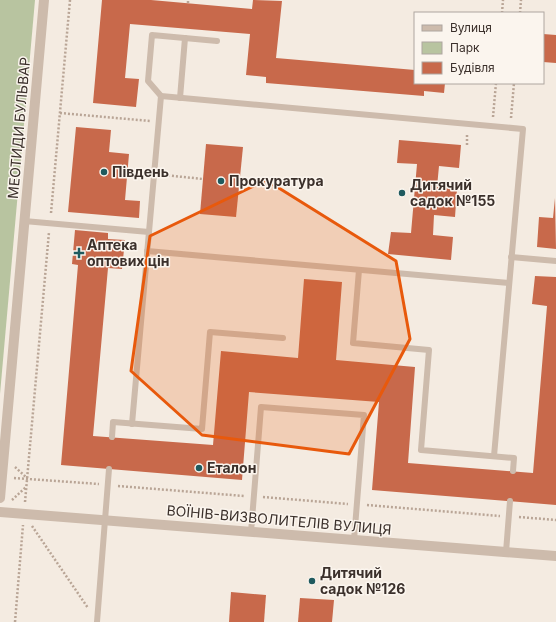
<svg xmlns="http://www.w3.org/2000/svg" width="556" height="622" font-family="Inter,sans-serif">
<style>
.green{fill:#b8c4a0}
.building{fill:#c8694b}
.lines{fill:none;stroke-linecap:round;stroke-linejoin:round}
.path{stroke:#b9a596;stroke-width:2.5;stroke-dasharray:2 2;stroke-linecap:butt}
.service{stroke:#cdbbac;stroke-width:6}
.minor{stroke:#cdbbac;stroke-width:10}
.tertiary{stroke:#cdbbac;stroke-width:10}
.marked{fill:#e8590c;fill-opacity:0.2;stroke:#e8590c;stroke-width:3;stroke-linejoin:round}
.poi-dot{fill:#1f5a5e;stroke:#fbf5ee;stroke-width:1.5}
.labels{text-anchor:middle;stroke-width:3;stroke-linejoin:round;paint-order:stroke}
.street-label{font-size:14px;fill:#3b302b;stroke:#fbf5ee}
.poi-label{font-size:14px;font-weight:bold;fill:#3b302b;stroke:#fbf5ee;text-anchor:start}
</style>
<rect width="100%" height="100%" fill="#f4ebe1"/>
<polygon class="green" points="0,0 35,0 0,394"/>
<g class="building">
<polygon points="102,0 151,0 252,9 253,0 282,1 276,58 415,70 415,83 445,83 444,93 424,91 424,96 266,83 266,77 246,75 250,34 130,24 125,78 139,79 136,107 93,103"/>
<polygon points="543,34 556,35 556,63 543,62"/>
<polygon points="76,127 111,130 109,152 129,154 125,200 140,201 139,218 68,212"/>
<polygon points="399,140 461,145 459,168 439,166 437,187 457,189 455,217 434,215 433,235 453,237 451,260 388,254 391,232 411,233 417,164 397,163"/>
<polygon points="206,144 243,147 236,217 200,214"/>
<polygon points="555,198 556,249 537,247 539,217 553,218"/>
<polygon points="75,230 108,233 108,239 125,240 122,269 108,268 93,436 213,445 221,351 298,358 304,279 342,282 336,360 415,367 408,463 533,473 547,306 532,304 535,276 556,277 556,505 372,490 379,402 249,392 242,480 61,465 78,265 72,264"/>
<polygon points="231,592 266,595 264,622 229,622"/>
<polygon points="300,598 334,600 332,622 298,622"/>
</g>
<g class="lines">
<g class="path">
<polyline points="188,3 188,0"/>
<polyline points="502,13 503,0"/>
<polyline points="520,13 521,0"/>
<polyline points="60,113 150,121"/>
<polyline points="493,117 496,83"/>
<polyline points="511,118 514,83"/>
<polyline points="467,145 467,134"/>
<polyline points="164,175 203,179"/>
<polyline points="51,213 70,0"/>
<polyline points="15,467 27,478"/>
<polyline points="14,478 99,484"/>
<polyline points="118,486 244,496"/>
<polyline points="263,497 348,504"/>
<polyline points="12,500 26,487"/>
<polyline points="25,502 49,232"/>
<polyline points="367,505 500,516"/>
<polyline points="519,517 556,520"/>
<polyline points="32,526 88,608"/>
<polyline points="15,622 23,525"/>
</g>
<g class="service">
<polyline points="217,41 152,35 148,81 161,96 523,129 494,456"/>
<polyline points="180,98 185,38"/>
<polyline points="24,221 149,232"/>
<polyline points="147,251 509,283"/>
<polyline points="511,257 556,261"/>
<polyline points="359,270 353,343 429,350 421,450 514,458 513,471"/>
<polyline points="132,424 161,96"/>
<polyline points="112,437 113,422 202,429 210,332 283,338"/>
<polyline points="251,532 261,407 364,415 354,540"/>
<polyline points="506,552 510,501"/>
<polyline points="97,622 109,469"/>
</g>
<polyline class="minor" points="0,512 556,556"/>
<polyline class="tertiary" points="0,498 44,0"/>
</g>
<path class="marked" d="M 266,180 L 396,261 L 410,339 L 349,454 L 202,435 L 131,371 L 150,236 Z"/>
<g class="poi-dot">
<circle cx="104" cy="172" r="4"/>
<circle cx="221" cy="181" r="4"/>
<circle cx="402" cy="193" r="4"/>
<path d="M77 247h4v4h4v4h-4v4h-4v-4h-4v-4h4z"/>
<circle cx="199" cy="468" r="4"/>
<circle cx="312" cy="581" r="4"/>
</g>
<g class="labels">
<g class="street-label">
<text transform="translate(19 128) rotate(-85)" y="5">МЕОТИДИ БУЛЬВАР</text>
<text transform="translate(279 520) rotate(5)" y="5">ВОЇНІВ-ВИЗВОЛИТЕЛІВ ВУЛИЦЯ</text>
</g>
<g class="poi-label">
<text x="112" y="177">Південь</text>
<text x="229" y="186">Прокуратура</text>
<text x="410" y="190">Дитячий<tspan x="410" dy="16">садок №155</tspan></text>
<text x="87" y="250">Аптека<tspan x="87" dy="16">оптових цін</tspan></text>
<text x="207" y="473">Еталон</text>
<text x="320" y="578">Дитячий<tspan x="320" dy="16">садок №126</tspan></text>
</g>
</g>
<rect x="414" y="12" width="130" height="72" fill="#fbf5ee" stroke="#aea6a0"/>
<rect x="422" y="25" width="20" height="6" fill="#cdbbac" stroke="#aea6a0"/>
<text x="450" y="32" font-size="12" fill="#3b302b">Вулиця</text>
<rect x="422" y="42" width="20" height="12" fill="#b8c4a0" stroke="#aea6a0"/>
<text x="450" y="52" font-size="12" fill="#3b302b">Парк</text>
<rect x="422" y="62" width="20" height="12" fill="#c8694b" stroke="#aea6a0"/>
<text x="450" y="72" font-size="12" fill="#3b302b">Будівля</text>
</svg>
